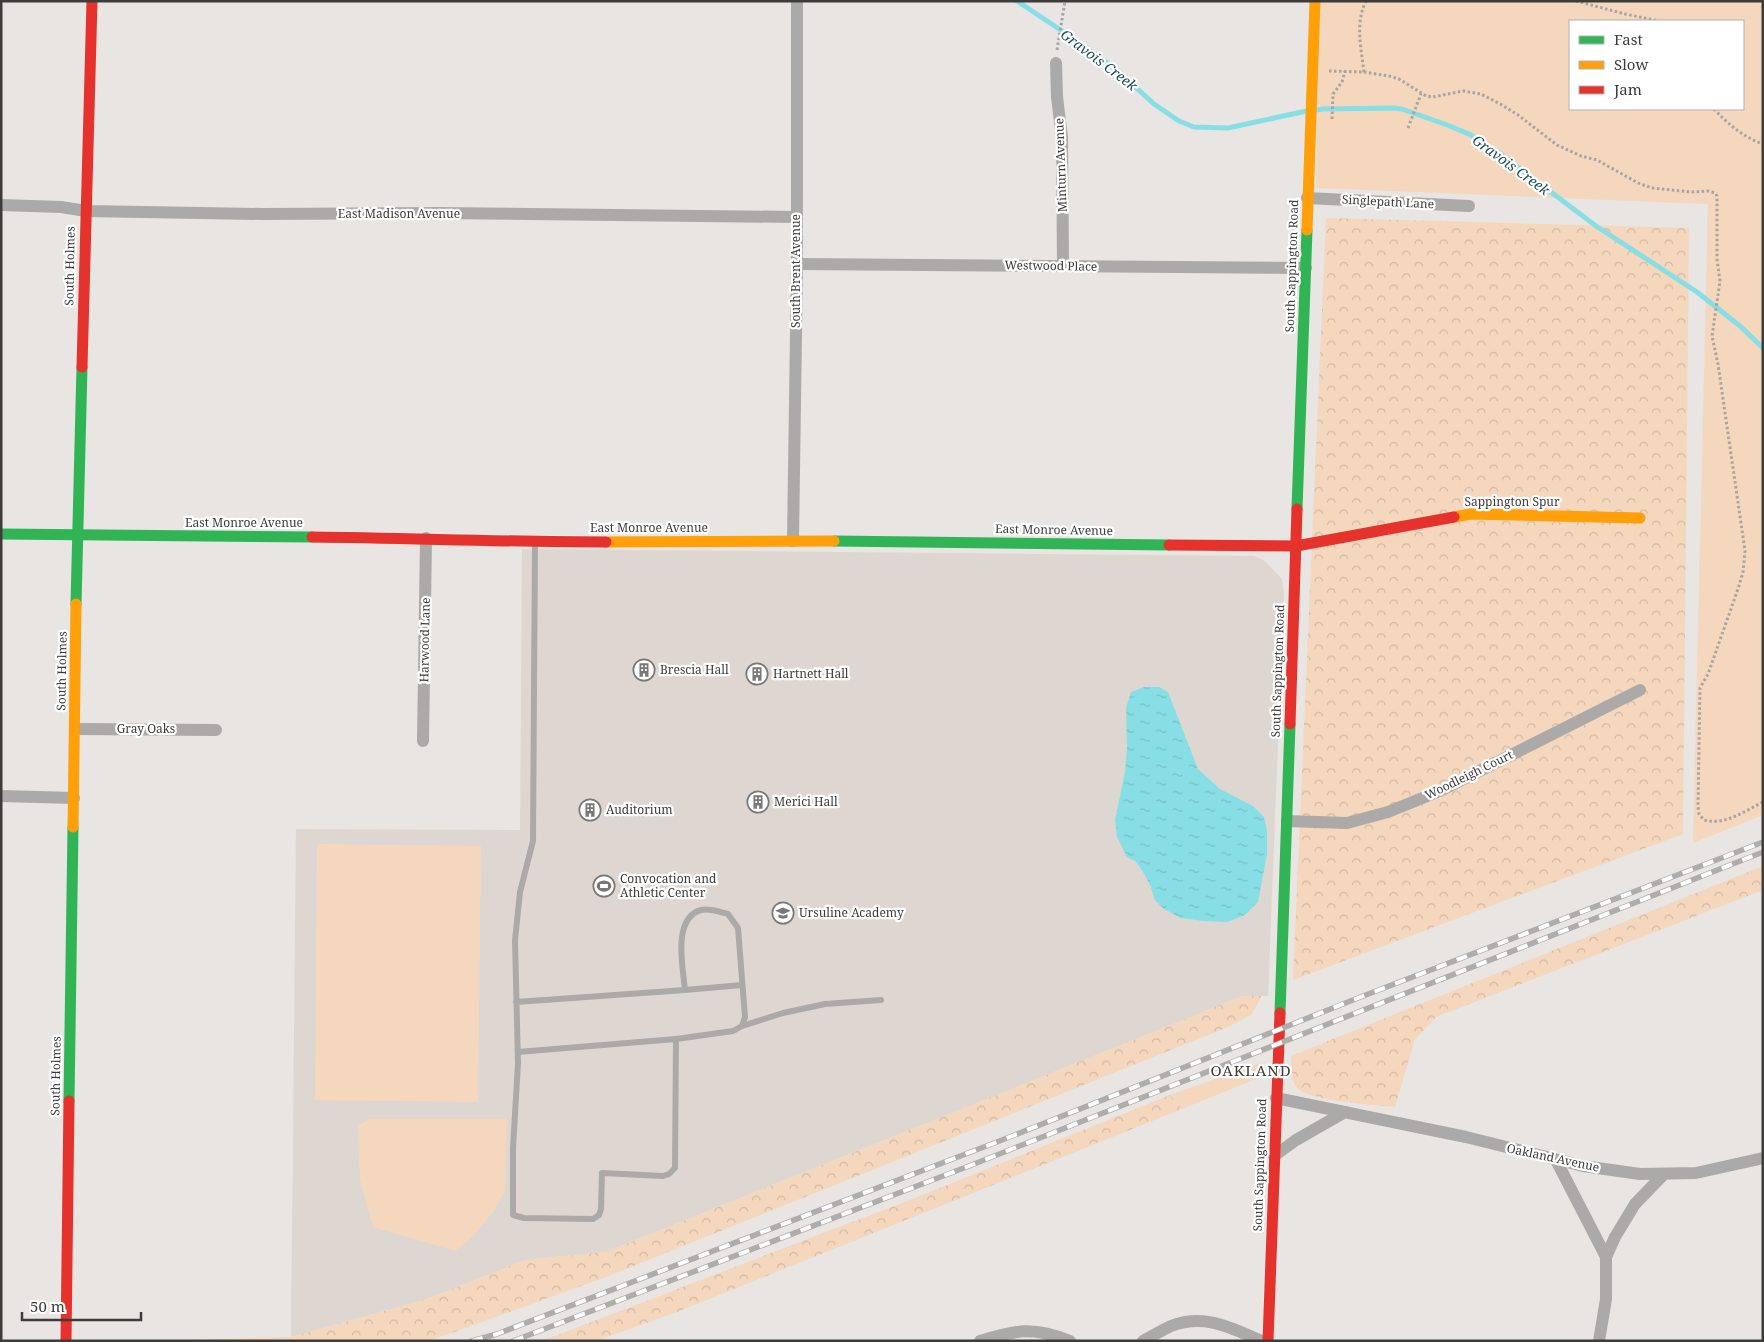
<svg xmlns="http://www.w3.org/2000/svg" width="1764" height="1342" font-family="'Noto Serif',serif">
<style>
.built{fill:#ded7d1}
.green{fill:#f5d7bd;fill-rule:evenodd}
.forest{fill:url(#forest-crowns)}
.water{fill:url(#water-ripples)}
.lines{fill:none;stroke-linecap:round;stroke-linejoin:round}
.stream{stroke:#87dfe5;stroke-width:5}
.path{stroke:#a7a5a4;stroke-width:3;stroke-dasharray:2.5 2.5;stroke-linecap:butt}
.lane{stroke:#acaaa8;stroke-width:6}
.street{stroke:#acaaa8;stroke-width:12}
.fast{stroke:#30b455;stroke-width:11}
.slow{stroke:#ff9f0a;stroke-width:11}
.jam{stroke:#e5322d;stroke-width:11}
.rail-casing{stroke:#aeadab;stroke-width:5.5}
.rail{stroke:#fff;stroke-width:4;stroke-dasharray:11;stroke-linecap:butt}
.labels{text-anchor:middle;stroke-width:4.5;stroke-linejoin:round;paint-order:stroke}
.street-label{font-size:12px;fill:#3e3c3a;stroke:#fff}
.poi-label{font-size:12px;fill:#3e3c3a;stroke:#fff;text-anchor:start}
.water-label{font-size:14px;font-style:italic;fill:#195054;stroke:#fff}
.quarter-label{font-size:15px;letter-spacing:1px;fill:#3f3b37;stroke:#fff}
</style>
<defs>
<pattern id="forest-crowns" width="20" height="18" patternUnits="userSpaceOnUse" patternTransform="scale(1.25)"><rect width="20" height="18" fill="#f5d7bd"/><path d="M2 6a3 3 0 1 1 6 0M12 15a3 3 0 1 1 6 0" fill="none" stroke="#d3b9a3"/></pattern>
<pattern id="water-ripples" width="26" height="14" patternUnits="userSpaceOnUse" patternTransform="scale(1.25)"><rect width="26" height="14" fill="#87dfe5"/><path d="M2 4q2-2 4 0t4 0M15 11q2-2 4 0t4 0" fill="none" stroke="#76c0c5"/></pattern>
</defs>
<rect width="100%" height="100%" fill="#e8e5e2"/>
<polygon class="built" points="522,549 1254,556 1265,561 1282,579 1284,592 1268,996 1243,996 606,1252 526,1260 424,1300 291,1337 296,829 520,830"/>
<g class="green">
<path d="M 1319,1 L 1763,1 L 1763,815 L 1693,843 L 1708,204 L 1316,188 ZM 1570,21 L 1743,21 L 1743,109 L 1570,109 Z"/>
<polygon points="317,844 481,846 478,1102 315,1100"/>
<polygon points="1263,1062 1263,1076 1182,1109 1170,1095"/>
<polygon points="370,1119 507,1119 505,1191 493,1212 472,1237 455,1251 373,1227 360,1180 358,1125"/>
</g>
<g class="forest">
<polygon points="1326,218 1689,228 1683,834 1293,980"/>
<path d="M 1763,866 L 1763,890 L 1436,1017 L 1415,1039 L 1395,1107 C 1375,1105 1307,1101 1296,1087 C 1290,1079 1292,1066 1291,1056 Z"/>
<polygon points="1243,996 1262,996 1251,1015 1228,1027 606,1277 446,1335 426,1341 149,1341 291,1337 424,1300 526,1260 606,1252"/>
<polygon points="1170,1095 1182,1109 677,1312 596,1341 548,1341 547,1339 915,1198"/>
</g>
<polygon class="water" points="1144,687 1159,687 1168,692 1198,769 1220,789 1253,806 1264,817 1267,830 1267,854 1258,902 1245,915 1227,922 1203,921 1181,918 1164,909 1155,900 1150,885 1143,872 1136,862 1127,857 1117,837 1115,820 1125,772 1127,747 1126,708 1131,692"/>
<g class="lines">
<polyline class="stream" points="1017,1 1080,43 1118,71 1154,104 1179,121 1194,127 1228,128 1302,112 1323,109 1394,108 1402,109 1450,126 1471,135 1498,152 1596,226 1697,292 1740,326 1763,348"/>
<g class="path">
<polyline points="1576,1 1625,14 1659,21"/>
<polyline points="1057,50 1065,1"/>
<path d="M 1329,71 L 1364,72 L 1389,76 L 1399,79 L 1426,96 L 1433,97 L 1463,91 L 1481,94 L 1502,105 L 1518,115 L 1557,145 L 1581,156 L 1597,160 L 1640,184 L 1653,188 L 1692,192 L 1708,191 L 1715,193 L 1717,196 L 1717,259 L 1720,281 L 1712,336 L 1718,364 L 1745,551 L 1743,572 L 1738,589 L 1708,674 L 1700,688 L 1698,807 L 1699,814 L 1704,820 C 1724,826 1745,811 1763,802"/>
<path d="M 1364,72 C 1361,48 1355,23 1366,1"/>
<path d="M 1714,109 C 1728,124 1743,137 1763,144"/>
<polyline points="1332,119 1333,94 1342,82 1345,71"/>
<polyline points="1408,128 1421,94"/>
</g>
<g class="lane">
<polyline points="685,990 742,985"/>
<path d="M 516,1002 L 685,990 C 683,968 672,918 701,910 C 710,908 720,912 728,914 L 738,928 L 745,1017 L 742,1026 L 733,1031 L 676,1039 L 675,1168 L 669,1174 L 663,1176 L 602,1173 L 601,1209 L 599,1215 L 593,1219 L 524,1218 L 513,1215 L 513,1148 L 518,1063 L 515,940 L 520,892 L 533,841 L 535,543"/>
<polyline points="742,1026 783,1013 825,1004 881,1000"/>
<polyline points="518,1052 676,1039"/>
</g>
<g class="street">
<polyline points="1056,63 1057,97 1062,138 1063,266"/>
<polyline points="1307,198 1469,206"/>
<polyline points="1,205 61,207 86,211 262,214 440,213 796,217"/>
<polyline points="797,264 1306,268"/>
<polyline points="793,541 797,264 797,1"/>
<polyline points="75,729 216,730"/>
<polyline points="423,741 426,538"/>
<polyline points="1,796 74,798"/>
<polyline points="1287,821 1347,823 1388,812 1442,790 1640,690"/>
<polyline points="1276,1098 1466,1137 1583,1166 1640,1174 1696,1173 1763,1158"/>
<polyline points="1274,1156 1296,1140 1345,1112"/>
<polyline points="1556,1160 1606,1257 1606,1299 1599,1341"/>
<polyline points="1606,1257 1615,1237 1635,1204 1664,1174"/>
<path d="M 980,1341 C 1017,1330 1033,1326 1070,1341"/>
<path d="M 1143,1341 C 1153,1336 1162,1330 1171,1326 C 1205,1313 1231,1328 1262,1341"/>
</g>
<g class="fast">
<polyline points="1297,509 1307,230"/>
<polyline points="1,534 312,537"/>
<polyline points="834,541 1169,545"/>
<polyline points="76,604 82,367"/>
<polyline points="1280,1013 1290,724"/>
<polyline points="69,1101 73,827"/>
</g>
<g class="slow">
<polyline points="1307,230 1315,1"/>
<polyline points="1454,517 1471,514 1640,518"/>
<polyline points="606,542 834,541"/>
<polyline points="73,827 76,604"/>
</g>
<g class="jam">
<polyline points="82,367 92,1"/>
<path d="M 312,537 C 410,538 508,542 606,542"/>
<polyline points="1169,545 1296,546 1454,517"/>
<polyline points="1290,724 1297,509"/>
<polyline points="66,1341 69,1101"/>
<polyline points="1268,1341 1280,1013"/>
</g>
<g class="rail-casing">
<g id="rail">
<polyline points="472,1341 497,1334 1002,1140 1358,998 1763,842"/>
<polyline points="513,1341 969,1166 1763,852"/>
</g>
</g>
<use href="#rail" class="rail"/>
</g>
<defs>
<g id="building-ring" transform="scale(1.125)"><circle r="9.5" fill="#fff" stroke="#7a7775" stroke-width="1.5"/><path d="M-4-6H4V6H1V3H-1V6H-4ZM-2.5-4.3h1.7v1.8h-1.7ZM.8-4.3h1.7v1.8H.8ZM-2.5-1h1.7V.8h-1.7ZM.8-1h1.7V.8H.8Z" fill="#7a7775"/></g>
<g id="stadium-ring" transform="scale(1.125)"><circle r="9.5" fill="#fff" stroke="#7a7775" stroke-width="1.5"/><path d="M0-5a6.5 5 0 1 0 0 10a6.5 5 0 1 0 0-10ZM-3.5-1.8h7v3.6h-7Z" fill="#7a7775"/></g>
<g id="school-ring" transform="scale(1.125)"><circle r="9.5" fill="#fff" stroke="#7a7775" stroke-width="1.5"/><path d="M0-5L7-2L0 1L-7-2ZM-4 1L0 2.5L4 1V4Q0 6-4 4Z" fill="#7a7775"/></g>
</defs>
<g fill-rule="evenodd">
<use href="#building-ring" x="644" y="670"/>
<use href="#building-ring" x="757" y="674"/>
<use href="#building-ring" x="758" y="802"/>
<use href="#building-ring" x="590" y="810"/>
<use href="#stadium-ring" x="604" y="886"/>
<use href="#school-ring" x="783" y="913"/>
</g>
<g class="labels">
<g class="street-label">
<text transform="translate(1061 165) rotate(-92)" y="4">Minturn Avenue</text>
<text transform="translate(1388 202) rotate(3)" y="4">Singlepath Lane</text>
<text x="399" y="218">East Madison Avenue</text>
<text transform="translate(70 266) rotate(-89)" y="4">South Holmes</text>
<text transform="translate(1051 266) rotate(1)" y="4">Westwood Place</text>
<text transform="translate(1292 266) rotate(-88)" y="4">South Sappington Road</text>
<text transform="translate(796 271) rotate(-90)" y="4">South Brent Avenue</text>
<text x="1512" y="506">Sappington Spur</text>
<text x="244" y="527">East Monroe Avenue</text>
<text x="649" y="532">East Monroe Avenue</text>
<text transform="translate(1054 530) rotate(1)" y="4">East Monroe Avenue</text>
<text transform="translate(425 640) rotate(-89)" y="4">Harwood Lane</text>
<text transform="translate(62 671) rotate(-89)" y="4">South Holmes</text>
<text transform="translate(1278 671) rotate(-88)" y="4">South Sappington Road</text>
<text x="146" y="733">Gray Oaks</text>
<text transform="translate(1469 775) rotate(-26)" y="4">Woodleigh Court</text>
<text transform="translate(56 1076) rotate(-89)" y="4">South Holmes</text>
<text transform="translate(1553 1158) rotate(12)" y="4">Oakland Avenue</text>
<text transform="translate(1260 1165) rotate(-88)" y="4">South Sappington Road</text>
</g>
<g class="poi-label">
<text x="660" y="674">Brescia Hall</text>
<text x="773" y="678">Hartnett Hall</text>
<text x="774" y="806">Merici Hall</text>
<text x="606" y="814">Auditorium</text>
<text x="620" y="883">Convocation and<tspan x="620" dy="14">Athletic Center</tspan></text>
<text x="799" y="917">Ursuline Academy</text>
</g>
<g class="water-label">
<text transform="translate(1099 60) rotate(37)" y="5">Gravois Creek</text>
<text transform="translate(1511 165) rotate(36)" y="5">Gravois Creek</text>
</g>
<g class="quarter-label">
<text x="1251" y="1076">OAKLAND</text>
</g>
</g>
<rect width="1764" height="1342" fill="none" stroke="#3e3c3a" stroke-width="5"/>
<rect x="1569" y="20" width="175" height="90" fill="#ffffff" stroke="#b2b1b0"/>
<rect x="1579" y="36" width="25" height="8" fill="#30b455" stroke="#b2b1b0"/>
<text x="1614" y="45" font-size="15" fill="#3e3c3a">Fast</text>
<rect x="1579" y="61" width="25" height="8" fill="#ff9f0a" stroke="#b2b1b0"/>
<text x="1614" y="70" font-size="15" fill="#3e3c3a">Slow</text>
<rect x="1579" y="86" width="25" height="8" fill="#e5322d" stroke="#b2b1b0"/>
<text x="1614" y="95" font-size="15" fill="#3e3c3a">Jam</text>
<path d="M22 1312v8h119v-8" fill="none" stroke="#3e3c3a" stroke-width="2.5"/>
<text x="30" y="1312" font-size="15" fill="#3e3c3a" stroke="#ffffff" stroke-width="4" paint-order="stroke">50 m</text>
</svg>
